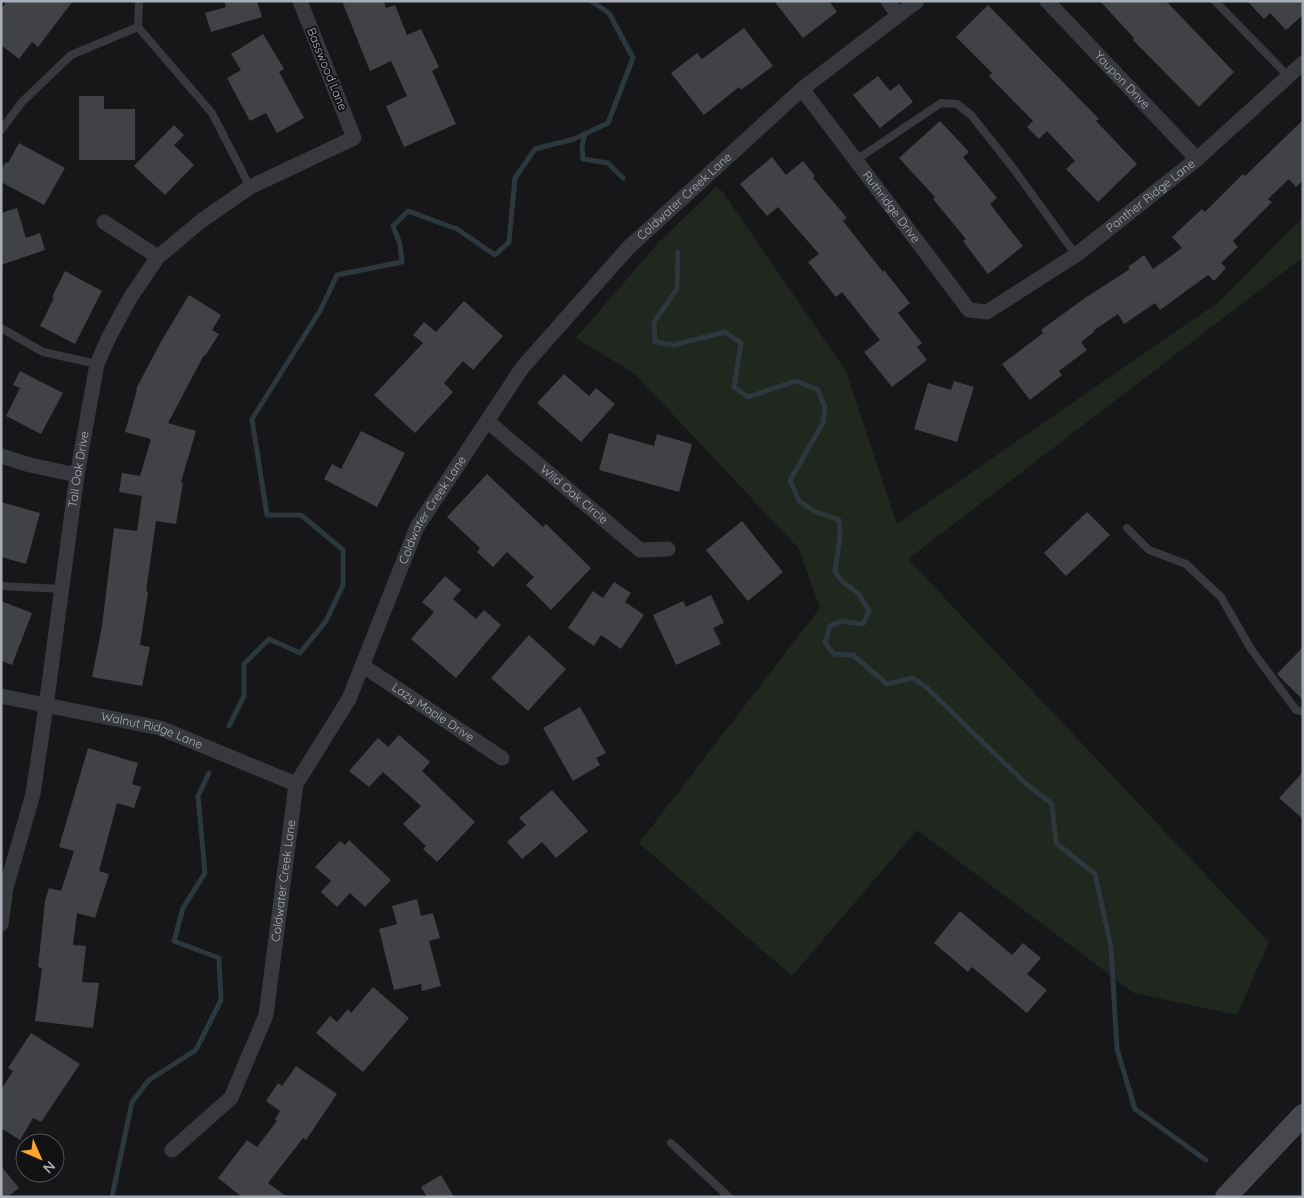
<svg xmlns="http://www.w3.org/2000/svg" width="1304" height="1198" font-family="Quicksand,sans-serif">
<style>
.green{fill:#1f271f}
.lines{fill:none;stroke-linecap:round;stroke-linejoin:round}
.stream{stroke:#2c373e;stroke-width:5}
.building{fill:#414246}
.service{stroke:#38393e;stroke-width:8}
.minor{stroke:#38393e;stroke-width:15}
.secondary{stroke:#46484e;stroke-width:22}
.labels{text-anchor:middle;stroke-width:4;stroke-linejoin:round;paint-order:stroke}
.street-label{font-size:12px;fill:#a8afb9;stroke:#121214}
</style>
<rect width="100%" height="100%" fill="#171719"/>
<polygon class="green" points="716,187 722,191 846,371 897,524 1220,301 1303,217 1303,257 908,559 1269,942 1237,1015 1134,993 917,830 792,976 639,843 820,608 799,549 635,374 576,338 658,243"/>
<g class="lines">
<g class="stream">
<polyline points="585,134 582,146 583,159 608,163 623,178"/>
<polyline points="678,252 677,289 654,322 655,342 673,345 725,332 741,343 734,387 748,397 796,381 818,390 825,407 823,423 790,480 799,501 814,511 839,520 840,535 835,572 843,582 858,593 869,611 863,624 841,621 830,626 825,643 834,654 853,655 887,684 913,678 927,688 1025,783 1052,804 1056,843 1095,874 1111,947 1117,1049 1135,1109 1206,1160"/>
<polyline points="229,726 244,696 244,664 269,639 300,653 326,621 343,585 343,550 301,515 267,515 252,419 320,311 337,275 402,262 400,244 393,226 408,211 457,229 495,255 509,242 515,178 535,149 574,139 608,123 633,58 609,13 591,1"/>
<polyline points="112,1197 132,1102 149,1080 196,1050 221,1000 219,958 174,941 183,908 205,873 198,796 209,773"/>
</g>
</g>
<g class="building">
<polygon points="7,1 73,1 38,47 32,42 19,59 1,45 1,9"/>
<polygon points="224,1 257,1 262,17 211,32 205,13 226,7"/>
<polygon points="342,1 384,1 386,8 395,5 407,35 421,29 439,67 432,71 456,124 404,147 386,106 407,96 391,61 370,71"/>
<polygon points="774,1 829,1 837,12 803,38"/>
<polygon points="1100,1 1166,1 1234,72 1199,107 1133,40 1134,38"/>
<polygon points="1247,1 1303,1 1303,15 1286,30 1270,13 1264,19"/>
<polygon points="988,5 1099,119 1096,121 1137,164 1098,202 1066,169 1075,161 1047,131 1039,139 1027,127 1033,121 989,76 992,73 956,37"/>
<polygon points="744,28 773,66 741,90 739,87 704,115 671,73 697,53 702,59"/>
<polygon points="263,34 284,69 279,72 304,118 277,133 266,113 250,121 227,78 241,70 231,54"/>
<polygon points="878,76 890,91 899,84 913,102 880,128 853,95"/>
<polygon points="79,96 104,96 104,109 135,109 135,160 79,160"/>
<polygon points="1303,120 1303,180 1296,187 1289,179 1268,199 1272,202 1233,241 1238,247 1221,263 1226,268 1214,281 1208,275 1160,310 1155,303 1124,324 1118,314 1093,331 1094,332 1081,342 1087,350 1059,371 1062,375 1030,400 1002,364 1043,333 1041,330 1085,298 1130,269 1128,267 1144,255 1153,269 1182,248 1172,237 1202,209 1205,212 1243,174 1245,176"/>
<polygon points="940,121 969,152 963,157 997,198 990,204 1023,246 988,274 963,241 966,239 933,199 935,197 899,158"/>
<polygon points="174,125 184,135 174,145 194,165 165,195 134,166"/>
<polygon points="19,143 65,168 44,205 1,182 1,170 6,162 8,163"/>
<polygon points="772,157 786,175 803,161 815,176 813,178 847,218 843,221 883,272 884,270 910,303 898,313 922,343 917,347 927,360 892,387 864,352 880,340 842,292 836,297 808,262 819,254 778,207 767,216 740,184"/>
<polygon points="17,208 26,238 40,233 45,250 1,265 1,213"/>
<polygon points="65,271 102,291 75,344 40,326 54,298 52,297"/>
<polygon points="189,295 221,315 212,330 219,334 205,356 204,355 168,423 196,431 181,482 183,483 176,524 156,521 146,591 148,592 140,645 150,647 142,686 92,677 102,626 114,528 137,531 142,496 119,492 122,473 140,476 151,439 125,432 137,390 136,389 162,340"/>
<polygon points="464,301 503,336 473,370 463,361 444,383 453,392 415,433 374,395 423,343 413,335 424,322 436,332"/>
<polygon points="20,371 63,393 41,434 6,416 20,388 13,385"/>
<polygon points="564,374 589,396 596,388 615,404 581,442 537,403"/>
<polygon points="954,381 974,387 957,442 914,429 928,383 951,390"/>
<polygon points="361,431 405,453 377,507 324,479 332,464 341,469"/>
<polygon points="609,433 654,446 657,434 692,444 679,492 599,470"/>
<polygon points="487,474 543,527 546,524 591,568 551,610 526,585 534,577 507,552 493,567 477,552 480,548 447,517"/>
<polygon points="1,502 40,513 26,564 1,557"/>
<polygon points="1087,512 1110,535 1066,576 1044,553"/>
<polygon points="742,521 783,572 748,601 706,550"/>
<polygon points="445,576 461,590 453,599 476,619 484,610 501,625 456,678 411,639 434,612 422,602"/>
<polygon points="614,582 631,593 625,602 644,615 621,649 601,635 594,646 568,628 593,591 603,598"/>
<polygon points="711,595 724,623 713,628 721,644 676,665 653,615 683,601 686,607"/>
<polygon points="1,601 32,613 12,665 1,661"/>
<polygon points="529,635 566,669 528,711 491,678"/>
<polygon points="1303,647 1303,700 1277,674"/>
<polygon points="580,707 606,753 596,758 600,765 573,781 543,728"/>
<polygon points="399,735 430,762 422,771 475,822 437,862 423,849 426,846 403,824 421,806 383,772 369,787 349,771 378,738 388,747"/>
<polygon points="88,748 138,763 132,784 141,787 134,808 117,803 99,871 109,874 95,918 77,913 73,945 86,946 82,982 99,983 93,1028 35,1021 42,968 38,967 45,901 49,888 61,891 74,851 59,847"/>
<polygon points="1303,772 1303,819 1279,798"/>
<polygon points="552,790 588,831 556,858 542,842 522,859 507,842 526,825 519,818"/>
<polygon points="349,840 391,880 365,907 350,893 337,907 321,892 331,881 315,867 340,841 345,845"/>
<polygon points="417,899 421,916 433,913 440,938 429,941 441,986 422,991 421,984 394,990 379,929 397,924 392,906"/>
<polygon points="960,911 1012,955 1023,943 1041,958 1027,974 1047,990 1027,1013 972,967 968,972 934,943"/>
<polygon points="373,987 409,1018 363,1072 316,1033 330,1016 337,1022 348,1009 351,1013"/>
<polygon points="31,1033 80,1064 41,1122 33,1118 20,1140 1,1128 1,1090 13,1071 8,1068"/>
<polygon points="296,1066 337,1094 306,1140 303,1138 268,1183 287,1197 242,1197 218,1178 247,1140 257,1147 277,1121 275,1119 280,1111 266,1101 278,1083 282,1086"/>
<polygon points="1,1166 19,1188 7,1197 1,1197"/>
<polygon points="441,1175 454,1197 427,1197 421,1187"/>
</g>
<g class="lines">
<g class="service">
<polyline points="139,1 138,27 212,113 250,187"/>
<polyline points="1215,1 1288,76"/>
<polyline points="1,130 22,102 71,55 138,27"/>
<polyline points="856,160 941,103 957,104 971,115 1013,168 1076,255"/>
<polyline points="1,328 43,352 97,364"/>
<polyline points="1127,528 1149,550 1186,564 1221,597 1251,649 1296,710 1303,712"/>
<polyline points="1,586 61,589"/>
<polyline points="671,1143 729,1197"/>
</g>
<g class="minor">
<polyline points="888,1 898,15"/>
<path id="s1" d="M 1047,1 L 1197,159"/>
<path id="s2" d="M 802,89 L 969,310 L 987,312 L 1076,255 L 1197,159 L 1303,63"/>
<polyline points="104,222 158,257"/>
<path id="s3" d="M 487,421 L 640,550 L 668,549"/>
<polyline points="1,456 30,465 77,475"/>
<path id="s4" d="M 363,666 L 502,758"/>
<path id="s5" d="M 1,696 L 160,728 L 296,784"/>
<path id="s6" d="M 1,924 L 6,888 L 33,794 L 46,706 L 77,475 L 97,364 L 109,337 L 130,298 L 158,257 L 201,221 L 250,187 L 354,138 L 300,1"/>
<path id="s7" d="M 172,1150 L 231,1098 L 266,1015 L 296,784 L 349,699 L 417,527 L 522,368 L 628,248 L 802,89 L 917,1"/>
</g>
<polyline class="secondary" points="1226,1197 1303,1115"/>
</g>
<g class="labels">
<g class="street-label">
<text transform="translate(327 69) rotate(68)" y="4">Basswood Lane</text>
<text dy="4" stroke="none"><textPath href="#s1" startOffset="109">Yaupon Drive</textPath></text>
<text dy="4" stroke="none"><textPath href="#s2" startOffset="496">Panther Ridge Lane</textPath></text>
<text dy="4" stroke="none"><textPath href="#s7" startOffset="1114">Coldwater Creek Lane</textPath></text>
<text dy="4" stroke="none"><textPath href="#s2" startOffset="148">Ruthridge Drive</textPath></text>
<text dy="4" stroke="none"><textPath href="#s6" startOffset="462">Tall Oak Drive</textPath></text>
<text dy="4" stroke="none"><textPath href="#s3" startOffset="114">Wild Oak Circle</textPath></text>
<text dy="4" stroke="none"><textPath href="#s7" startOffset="709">Coldwater Creek Lane</textPath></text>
<text dy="4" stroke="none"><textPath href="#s4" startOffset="84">Lazy Maple Drive</textPath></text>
<text dy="4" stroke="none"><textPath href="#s5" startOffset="155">Walnut Ridge Lane</textPath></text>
<text dy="4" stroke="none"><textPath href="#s7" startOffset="304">Coldwater Creek Lane</textPath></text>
</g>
</g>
<rect width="1304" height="1198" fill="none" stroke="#a8afb9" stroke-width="5"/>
<g transform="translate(40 1158) rotate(135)"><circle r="24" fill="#121214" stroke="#4e5156"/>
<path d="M0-4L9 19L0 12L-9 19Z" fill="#faa32e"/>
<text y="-8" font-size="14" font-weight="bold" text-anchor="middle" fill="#a8afb9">N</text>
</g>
</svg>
